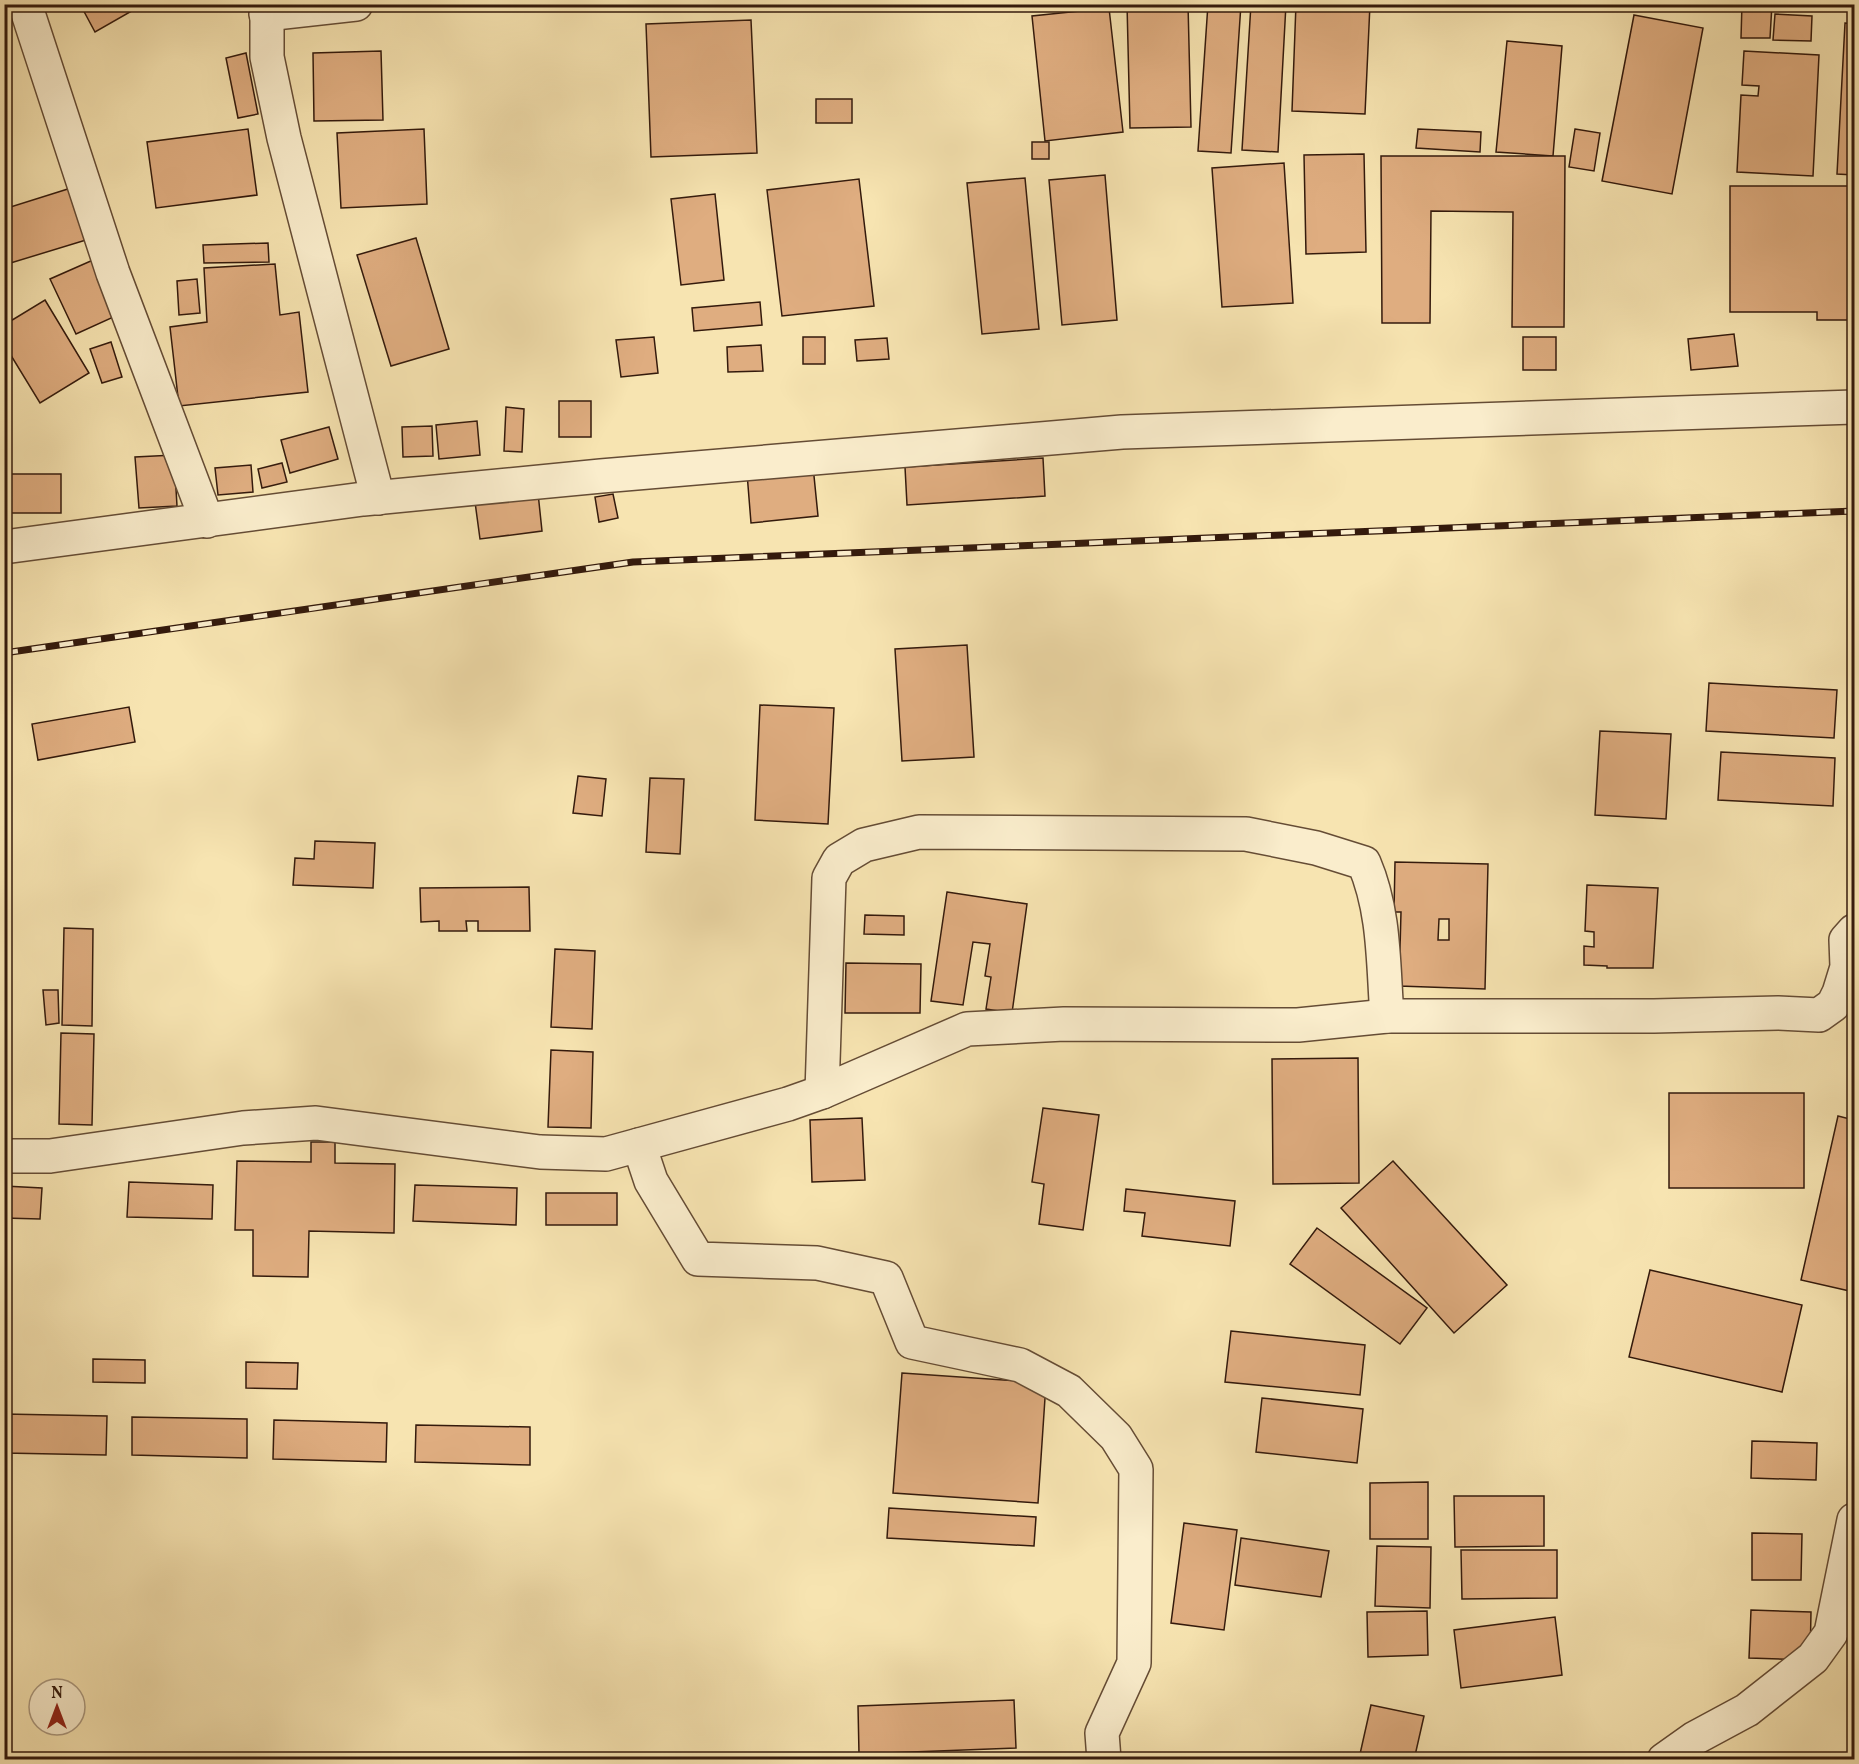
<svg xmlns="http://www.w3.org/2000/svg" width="1859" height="1764" font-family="Vollkorn,serif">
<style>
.building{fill:#dfad80;stroke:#341a0c;stroke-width:1.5;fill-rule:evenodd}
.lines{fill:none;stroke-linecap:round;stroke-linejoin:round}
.minor-casing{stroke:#654c35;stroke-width:36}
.tertiary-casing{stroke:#654c35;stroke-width:36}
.minor{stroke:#faedcc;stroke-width:33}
.tertiary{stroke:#faedcc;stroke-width:33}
.rail-casing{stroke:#341a0c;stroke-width:7}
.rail{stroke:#faedcc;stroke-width:4.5;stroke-dasharray:14;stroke-linecap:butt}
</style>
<rect width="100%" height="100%" fill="#f7e4b1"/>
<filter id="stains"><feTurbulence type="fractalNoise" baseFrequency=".00333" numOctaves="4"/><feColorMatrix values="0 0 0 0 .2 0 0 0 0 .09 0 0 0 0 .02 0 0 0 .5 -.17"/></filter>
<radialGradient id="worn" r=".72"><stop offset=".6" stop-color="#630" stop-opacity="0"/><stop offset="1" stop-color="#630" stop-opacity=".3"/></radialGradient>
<g class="building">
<polygon points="80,4 144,4 95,32"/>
<polygon points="1127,4 1188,4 1191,127 1130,128"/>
<polygon points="1208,4 1241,4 1231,153 1198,151"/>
<polygon points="1251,4 1286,4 1278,152 1242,150"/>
<polygon points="1296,4 1370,4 1365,114 1292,111"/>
<polygon points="1742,4 1772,4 1770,38 1741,38"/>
<polygon points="1109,8 1123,132 1045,141 1032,16"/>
<polygon points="1775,14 1812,16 1811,41 1773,40"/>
<polygon points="1634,15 1703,28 1672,194 1602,181"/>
<polygon points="751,20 757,153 651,157 646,24"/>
<polygon points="1845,23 1854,24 1854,175 1837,174"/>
<polygon points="1507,41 1562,46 1553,156 1496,152"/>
<polygon points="381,51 383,120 314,121 313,53"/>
<polygon points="1744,51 1819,55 1813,176 1737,172 1741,95 1758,96 1759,86 1742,85"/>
<polygon points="246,53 258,114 238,118 226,58"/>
<rect x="816" y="99" width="36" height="24"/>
<polygon points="248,129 257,195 156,208 147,142"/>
<polygon points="424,129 427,204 341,208 337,133"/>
<polygon points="1418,129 1481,132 1480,152 1416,148"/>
<polygon points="1575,129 1600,133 1594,171 1569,167"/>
<rect x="1032" y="142" width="17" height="17"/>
<polygon points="1364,154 1366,252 1306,254 1304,155"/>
<polygon points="1381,156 1565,156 1564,327 1512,327 1513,212 1431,211 1430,323 1382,323"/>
<polygon points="1284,163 1293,303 1222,307 1212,168"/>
<polygon points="1105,175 1117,320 1062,325 1049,180"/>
<polygon points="1025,178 1039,329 982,334 967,183"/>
<polygon points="859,179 874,306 782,316 767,190"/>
<polygon points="1730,186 1854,186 1854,320 1817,320 1817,312 1730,312"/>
<polygon points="71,188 86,240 4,265 4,209"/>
<polygon points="715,194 724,280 681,285 671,199"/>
<polygon points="416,238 449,349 391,366 357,255"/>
<polygon points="268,243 269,262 204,263 203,245"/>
<polygon points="93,260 118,315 76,334 50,279"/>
<polygon points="275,264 280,315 299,312 308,392 179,406 170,327 207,322 204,268"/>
<polygon points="197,279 200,313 179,315 177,281"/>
<polygon points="45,300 89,373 40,403 4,344 4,325"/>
<polygon points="760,302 762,325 694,331 692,308"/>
<polygon points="1734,334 1738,366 1691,370 1688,339"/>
<polygon points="654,337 658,373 621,377 616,340"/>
<rect x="803" y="337" width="22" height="27"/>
<rect x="1523" y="337" width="33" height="33"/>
<polygon points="887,338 889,359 857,361 855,340"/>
<polygon points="111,342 122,377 102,383 90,349"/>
<polygon points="761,345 763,371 728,372 727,347"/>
<rect x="559" y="401" width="32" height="36"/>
<polygon points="506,407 524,409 522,452 504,451"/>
<polygon points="4,411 11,423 4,426"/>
<polygon points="477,421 480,455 439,459 436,425"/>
<polygon points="432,426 433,456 403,457 402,427"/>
<polygon points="329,427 338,459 290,473 281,440"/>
<polygon points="174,455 177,506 139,508 135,457"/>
<polygon points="1043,458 1045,496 907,505 905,467"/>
<polygon points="282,463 287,482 262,488 258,469"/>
<polygon points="251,465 253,492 218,495 215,468"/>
<polygon points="813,466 818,516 751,523 747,473"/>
<rect x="6" y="474" width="55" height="39"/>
<polygon points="538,493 542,531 480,539 475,502"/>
<polygon points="613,494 618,518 599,522 595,497"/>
<polygon points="967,645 974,757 902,761 895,649"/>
<polygon points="1709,683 1837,690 1834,738 1706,731"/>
<polygon points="760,705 834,708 828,824 755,820"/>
<polygon points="129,707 135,742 38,760 32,724"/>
<polygon points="1600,731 1671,734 1666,819 1595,815"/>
<polygon points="1721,752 1835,758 1833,806 1718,800"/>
<polygon points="578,776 606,779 602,816 573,813"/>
<polygon points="650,778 684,779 680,854 646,852"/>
<polygon points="315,841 375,843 373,888 293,885 295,858 314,859"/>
<path d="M 1395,862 L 1488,864 L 1485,989 L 1399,986 L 1401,912 L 1394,912 ZM 1439,919 L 1449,919 L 1449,940 L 1438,940 Z"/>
<polygon points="1587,885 1658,888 1653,968 1607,968 1607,966 1584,965 1584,946 1594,947 1594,932 1585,931"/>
<polygon points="529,887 530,931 478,931 478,921 466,921 467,931 439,931 439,921 421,922 420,888"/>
<polygon points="947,892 1027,904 1012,1013 986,1009 991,977 985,976 990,944 973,942 963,1005 931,1001"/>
<polygon points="865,915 904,916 904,935 864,934"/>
<polygon points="64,928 93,929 92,1026 62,1025"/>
<polygon points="555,949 595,951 592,1029 551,1027"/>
<polygon points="846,963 921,964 920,1013 845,1013"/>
<polygon points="43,990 58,990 59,1023 46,1025"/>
<polygon points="61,1033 94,1034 92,1125 59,1124"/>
<polygon points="551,1050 593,1052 591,1128 548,1127"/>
<polygon points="1358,1058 1359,1183 1273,1184 1272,1059"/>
<rect x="1669" y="1093" width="135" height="95"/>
<polygon points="1043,1108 1099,1115 1083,1230 1039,1224 1044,1184 1032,1182"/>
<polygon points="1838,1116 1854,1120 1854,1292 1801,1280"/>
<polygon points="862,1118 865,1180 812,1182 810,1120"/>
<polygon points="311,1142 335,1142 335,1163 395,1164 394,1233 309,1231 308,1277 253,1276 253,1230 235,1230 237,1161 311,1162"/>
<polygon points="1393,1161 1507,1285 1454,1333 1341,1208"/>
<polygon points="129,1182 213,1185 212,1219 127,1217"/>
<polygon points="415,1185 517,1188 516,1225 413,1221"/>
<polygon points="4,1186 42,1188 40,1219 4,1218"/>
<polygon points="1126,1189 1235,1201 1230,1246 1142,1236 1145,1213 1124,1211"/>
<rect x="546" y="1193" width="71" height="32"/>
<polygon points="1317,1228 1427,1308 1400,1344 1290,1264"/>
<polygon points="1650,1270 1802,1305 1782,1392 1629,1357"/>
<polygon points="1231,1331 1365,1345 1360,1395 1225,1382"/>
<polygon points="93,1359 145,1360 145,1383 93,1382"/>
<polygon points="246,1362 298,1363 297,1389 246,1388"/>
<polygon points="902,1373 1046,1383 1038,1503 893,1493"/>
<polygon points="1262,1398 1363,1409 1357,1463 1256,1452"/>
<polygon points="4,1414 107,1416 106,1455 4,1453"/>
<polygon points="132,1417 247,1419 247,1458 132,1455"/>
<polygon points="274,1420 387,1423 386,1462 273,1459"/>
<polygon points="416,1425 530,1427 530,1465 415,1462"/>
<polygon points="1752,1441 1817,1443 1816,1480 1751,1478"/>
<polygon points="1428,1482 1428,1539 1370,1539 1370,1483"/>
<polygon points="1454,1496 1544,1496 1544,1546 1455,1547"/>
<polygon points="889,1508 1036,1517 1034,1546 887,1538"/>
<polygon points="1184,1523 1237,1530 1224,1630 1171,1623"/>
<polygon points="1752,1533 1802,1534 1801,1580 1752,1580"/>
<polygon points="1241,1538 1329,1551 1321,1597 1235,1585"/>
<polygon points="1377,1546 1431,1547 1430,1608 1375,1606"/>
<polygon points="1461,1550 1557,1550 1557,1598 1462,1599"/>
<polygon points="1751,1610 1811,1612 1810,1660 1749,1658"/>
<polygon points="1427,1611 1428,1655 1368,1657 1367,1612"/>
<polygon points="1555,1617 1562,1675 1461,1688 1454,1630"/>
<polygon points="1014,1700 1016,1748 859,1754 858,1706"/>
<polygon points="1371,1705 1424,1716 1414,1760 1386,1760 1360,1754"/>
</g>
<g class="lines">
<g class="minor-casing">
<g id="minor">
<polyline points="25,4 113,273 207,521"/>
<polyline points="267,4 267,57 284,138 378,498"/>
<polyline points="266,14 356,4"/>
<path d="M 822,1092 L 829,878 L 839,860 L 864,845 L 919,832 L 1246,834 L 1316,848 L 1364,863 C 1385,912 1383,964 1387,1016"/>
<polyline points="639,1145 651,1181 698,1259 817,1263 886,1278 912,1342 1020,1365 1069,1391 1116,1437 1136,1469 1134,1663 1102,1733 1104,1760"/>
<polyline points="4,1156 50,1156 243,1128 316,1123 540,1152 606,1154 788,1104 822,1092 967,1029 1064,1024 1298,1025 1387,1016 1654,1016 1778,1013 1819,1015 1833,1005 1839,993 1847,967 1846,940 1854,931"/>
<polyline points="1664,1760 1695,1738 1747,1710 1813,1658 1831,1633 1854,1520"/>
</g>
</g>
<g class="tertiary-casing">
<polyline id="tertiary" points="4,547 363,499 601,476 1122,432 1854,407"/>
</g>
<use href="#minor" class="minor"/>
<use href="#tertiary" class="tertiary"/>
<g class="rail-casing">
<polyline id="rail" points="4,653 633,562 1854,511"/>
</g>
<use href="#rail" class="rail"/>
</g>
<rect width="1859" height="1764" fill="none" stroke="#f7e4b1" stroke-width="24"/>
<rect x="6" y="6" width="1847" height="1752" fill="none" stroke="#341a0c" stroke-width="3"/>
<rect x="12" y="12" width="1835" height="1740" fill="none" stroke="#341a0c" stroke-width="1.5"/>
<g transform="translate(57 1707)"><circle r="28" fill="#faedcc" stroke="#ab997f" stroke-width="1.5"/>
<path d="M0-4.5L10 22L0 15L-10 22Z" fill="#8f2418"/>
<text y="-9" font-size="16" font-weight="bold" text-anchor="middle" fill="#341a0c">N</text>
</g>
<rect width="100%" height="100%" filter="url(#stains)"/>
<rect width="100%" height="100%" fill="url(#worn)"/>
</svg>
